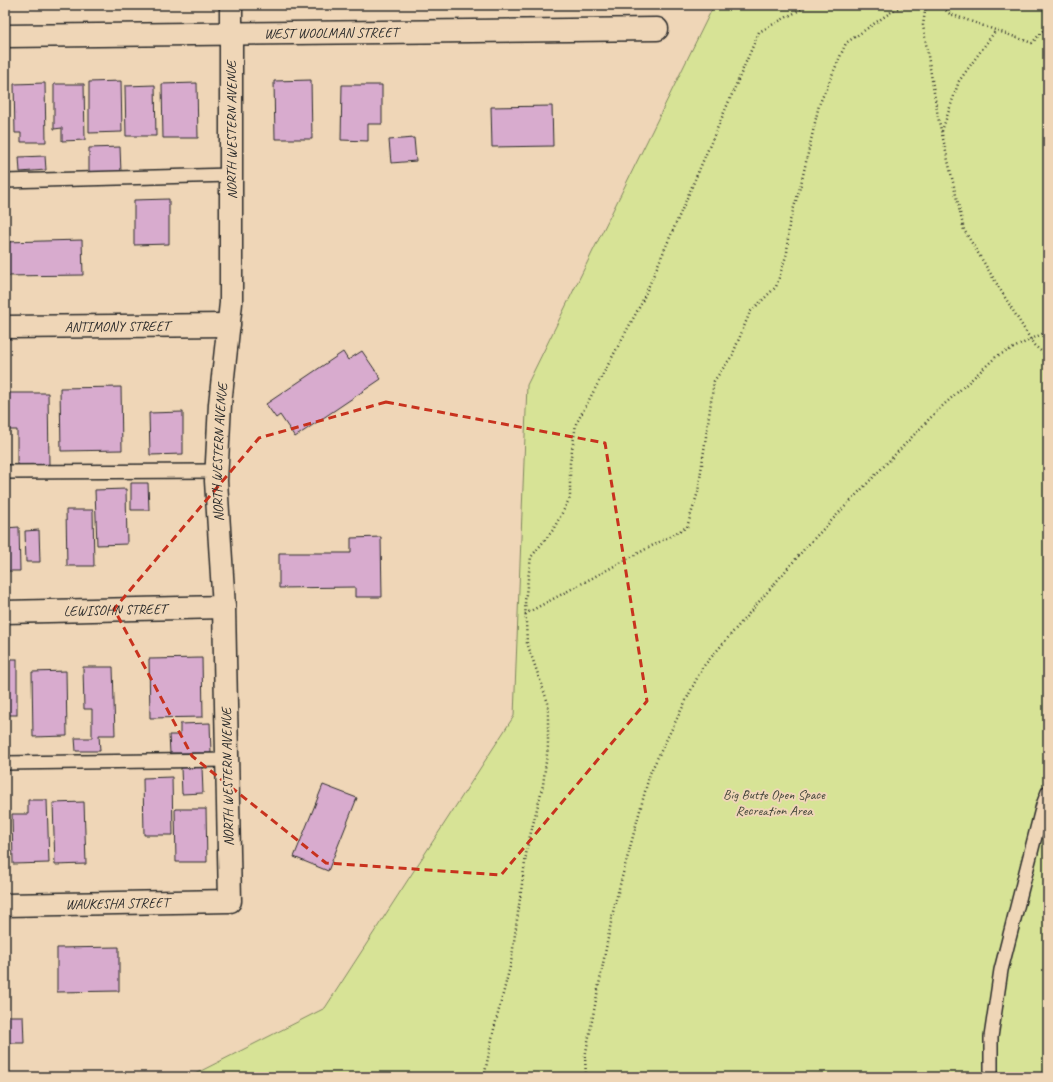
<svg xmlns="http://www.w3.org/2000/svg" width="1053" height="1082" font-family="Caveat,sans-serif">
<style>
.green{fill:#d7e396;stroke:#818760}
.building{fill:#d8abce;stroke:#2b2b2b}
.lines{fill:none;stroke-linecap:round;stroke-linejoin:round}
.service-casing{stroke:#2b2b2b;stroke-width:16}
.minor-casing{stroke:#2b2b2b;stroke-width:25}
.path{stroke:#2b2b2b;stroke-width:2.5;stroke-dasharray:1 3;stroke-linecap:butt}
.service{stroke:#efd6b7;stroke-width:13}
.minor{stroke:#efd6b7;stroke-width:22}
.marked{fill:none;stroke:#c8321e;stroke-width:3;stroke-dasharray:8 5;stroke-linejoin:round}
.labels{text-anchor:middle;stroke-width:4;stroke-linejoin:round;paint-order:stroke}
.street-label{font-size:14px;fill:#2b2b2b;stroke:#efd6b7}
.park-label{font-size:14px;fill:#45473b;stroke:#efd6b7}
</style>
<rect width="100%" height="100%" fill="#efd6b7"/>
<filter id="ink" filterUnits="userSpaceOnUse"><feTurbulence type="fractalNoise" baseFrequency=".025" numOctaves="2"/><feDisplacementMap in="SourceGraphic" scale="8" xChannelSelector="R" yChannelSelector="G"/><feConvolveMatrix kernelMatrix="1 2 1 2 8 2 1 2 1" color-interpolation-filters="sRGB"/></filter>
<g filter="url(#ink)">
<polygon class="green" points="717,5 1048,5 1048,1077 189,1077 325,1008 514,716 527,385 711,11"/>
<g class="building">
<polygon points="311,80 312,139 275,139 274,81"/>
<polygon points="121,81 122,132 89,133 89,82"/>
<polygon points="45,83 46,142 21,142 21,133 15,133 14,84"/>
<polygon points="197,83 198,138 163,138 162,84"/>
<polygon points="54,84 84,84 85,140 62,141 62,128 54,129"/>
<polygon points="155,85 156,136 126,136 125,86"/>
<polygon points="342,85 382,85 382,124 368,124 368,141 341,140"/>
<polygon points="552,106 553,146 492,147 491,107"/>
<polygon points="414,138 416,161 391,163 389,140"/>
<polygon points="120,147 121,173 89,174 89,148"/>
<polygon points="45,156 46,170 20,172 19,157"/>
<polygon points="169,199 169,244 134,245 134,200"/>
<polygon points="82,240 83,275 5,276 5,242"/>
<polygon points="362,351 381,379 295,437 280,415 276,418 266,404 343,352 348,360"/>
<polygon points="121,387 122,450 61,451 60,388"/>
<polygon points="5,393 48,393 49,465 17,465 17,430 5,430"/>
<polygon points="183,412 183,454 150,455 149,413"/>
<polygon points="131,483 148,483 149,510 131,510"/>
<polygon points="126,489 127,544 97,545 95,490"/>
<polygon points="66,510 93,510 94,566 67,566"/>
<polygon points="19,527 20,571 5,571 5,528"/>
<polygon points="39,530 40,562 26,562 25,531"/>
<polygon points="381,537 382,597 355,597 355,587 279,588 279,553 351,553 351,538"/>
<polygon points="202,658 203,717 150,718 149,659"/>
<rect x="5" y="659" width="12" height="56"/>
<polygon points="83,667 113,667 115,735 99,735 100,751 76,751 75,738 92,738 92,709 84,709"/>
<polygon points="66,671 67,736 33,737 32,672"/>
<polygon points="210,723 211,753 170,753 169,735 180,735 180,724"/>
<polygon points="202,767 203,793 182,794 181,768"/>
<polygon points="172,777 173,835 144,835 143,778"/>
<polygon points="323,785 357,798 328,871 294,857"/>
<polygon points="28,800 47,800 49,863 13,864 12,814 28,814"/>
<polygon points="84,802 86,864 55,865 53,803"/>
<polygon points="175,809 206,809 207,862 176,862"/>
<polygon points="119,947 119,991 57,992 57,948"/>
<polygon points="5,1016 23,1016 24,1043 5,1043"/>
</g>
<g class="lines">
<g class="service-casing">
<g id="service">
<polyline points="5,181 231,175"/>
<polyline points="5,472 217,471"/>
<polyline points="5,763 227,760"/>
<polyline points="991,1077 991,1037 1001,970 1043,805 1048,792"/>
</g>
</g>
<g class="minor-casing">
<g id="minor">
<path id="s1" d="M 5,36 L 657,29"/>
<path id="s2" d="M 5,327 L 229,325"/>
<path id="s3" d="M 5,612 L 224,607"/>
<path id="s4" d="M 5,905 L 230,901 L 224,607 L 216,481 L 220,404 L 231,303 L 231,5"/>
</g>
</g>
<g class="path">
<polyline points="926,5 923,25 938,117 964,230 1034,345 1048,357"/>
<polyline points="940,5 950,14 1032,43 1048,25"/>
<polyline points="942,131 959,81 996,30"/>
<polyline points="525,614 687,527 698,492 714,381 732,356 750,312 776,287 787,253 789,224 801,184 819,105 846,43 894,10 905,5"/>
<polyline points="484,1077 494,1029 511,963 527,848 543,785 548,746 548,703 527,643 525,601 531,557 553,530 570,498 570,463 576,424 641,304 759,32 809,5"/>
<polyline points="586,1077 585,1057 614,907 650,773 702,668 806,547 936,412 997,356 1048,331"/>
</g>
<use href="#service" class="service"/>
<use href="#minor" class="minor"/>
</g>
</g>
<path class="marked" d="M 386,402 L 605,443 L 647,701 L 501,875 L 326,863 L 192,756 L 114,609 L 259,438 Z"/>
<g class="labels">
<g class="street-label">
<text dy="5" stroke="none"><textPath href="#s1" startOffset="326">WEST WOOLMAN STREET</textPath></text>
<text transform="translate(231 130) rotate(-90)" y="5">NORTH WESTERN AVENUE</text>
<text dy="5" stroke="none"><textPath href="#s2" startOffset="112">ANTIMONY STREET</textPath></text>
<text dy="5" stroke="none"><textPath href="#s4" startOffset="674">NORTH WESTERN AVENUE</textPath></text>
<text dy="5" stroke="none"><textPath href="#s3" startOffset="110">LEWISOHN STREET</textPath></text>
<text transform="translate(227 777) rotate(-91)" y="5">NORTH WESTERN AVENUE</text>
<text dy="5" stroke="none"><textPath href="#s4" startOffset="112">WAUKESHA STREET</textPath></text>
</g>
<g class="park-label">
<text x="774" y="799">Big Butte Open Space<tspan x="774" dy="16">Recreation Area</tspan></text>
</g>
</g>
<rect width="1053" height="1082" fill="none" stroke="#efd6b7" stroke-width="20"/>
<rect x="10" y="10" width="1033" height="1062" fill="none" stroke="#2b2b2b" stroke-width="1.5" filter="url(#ink)"/>
</svg>
